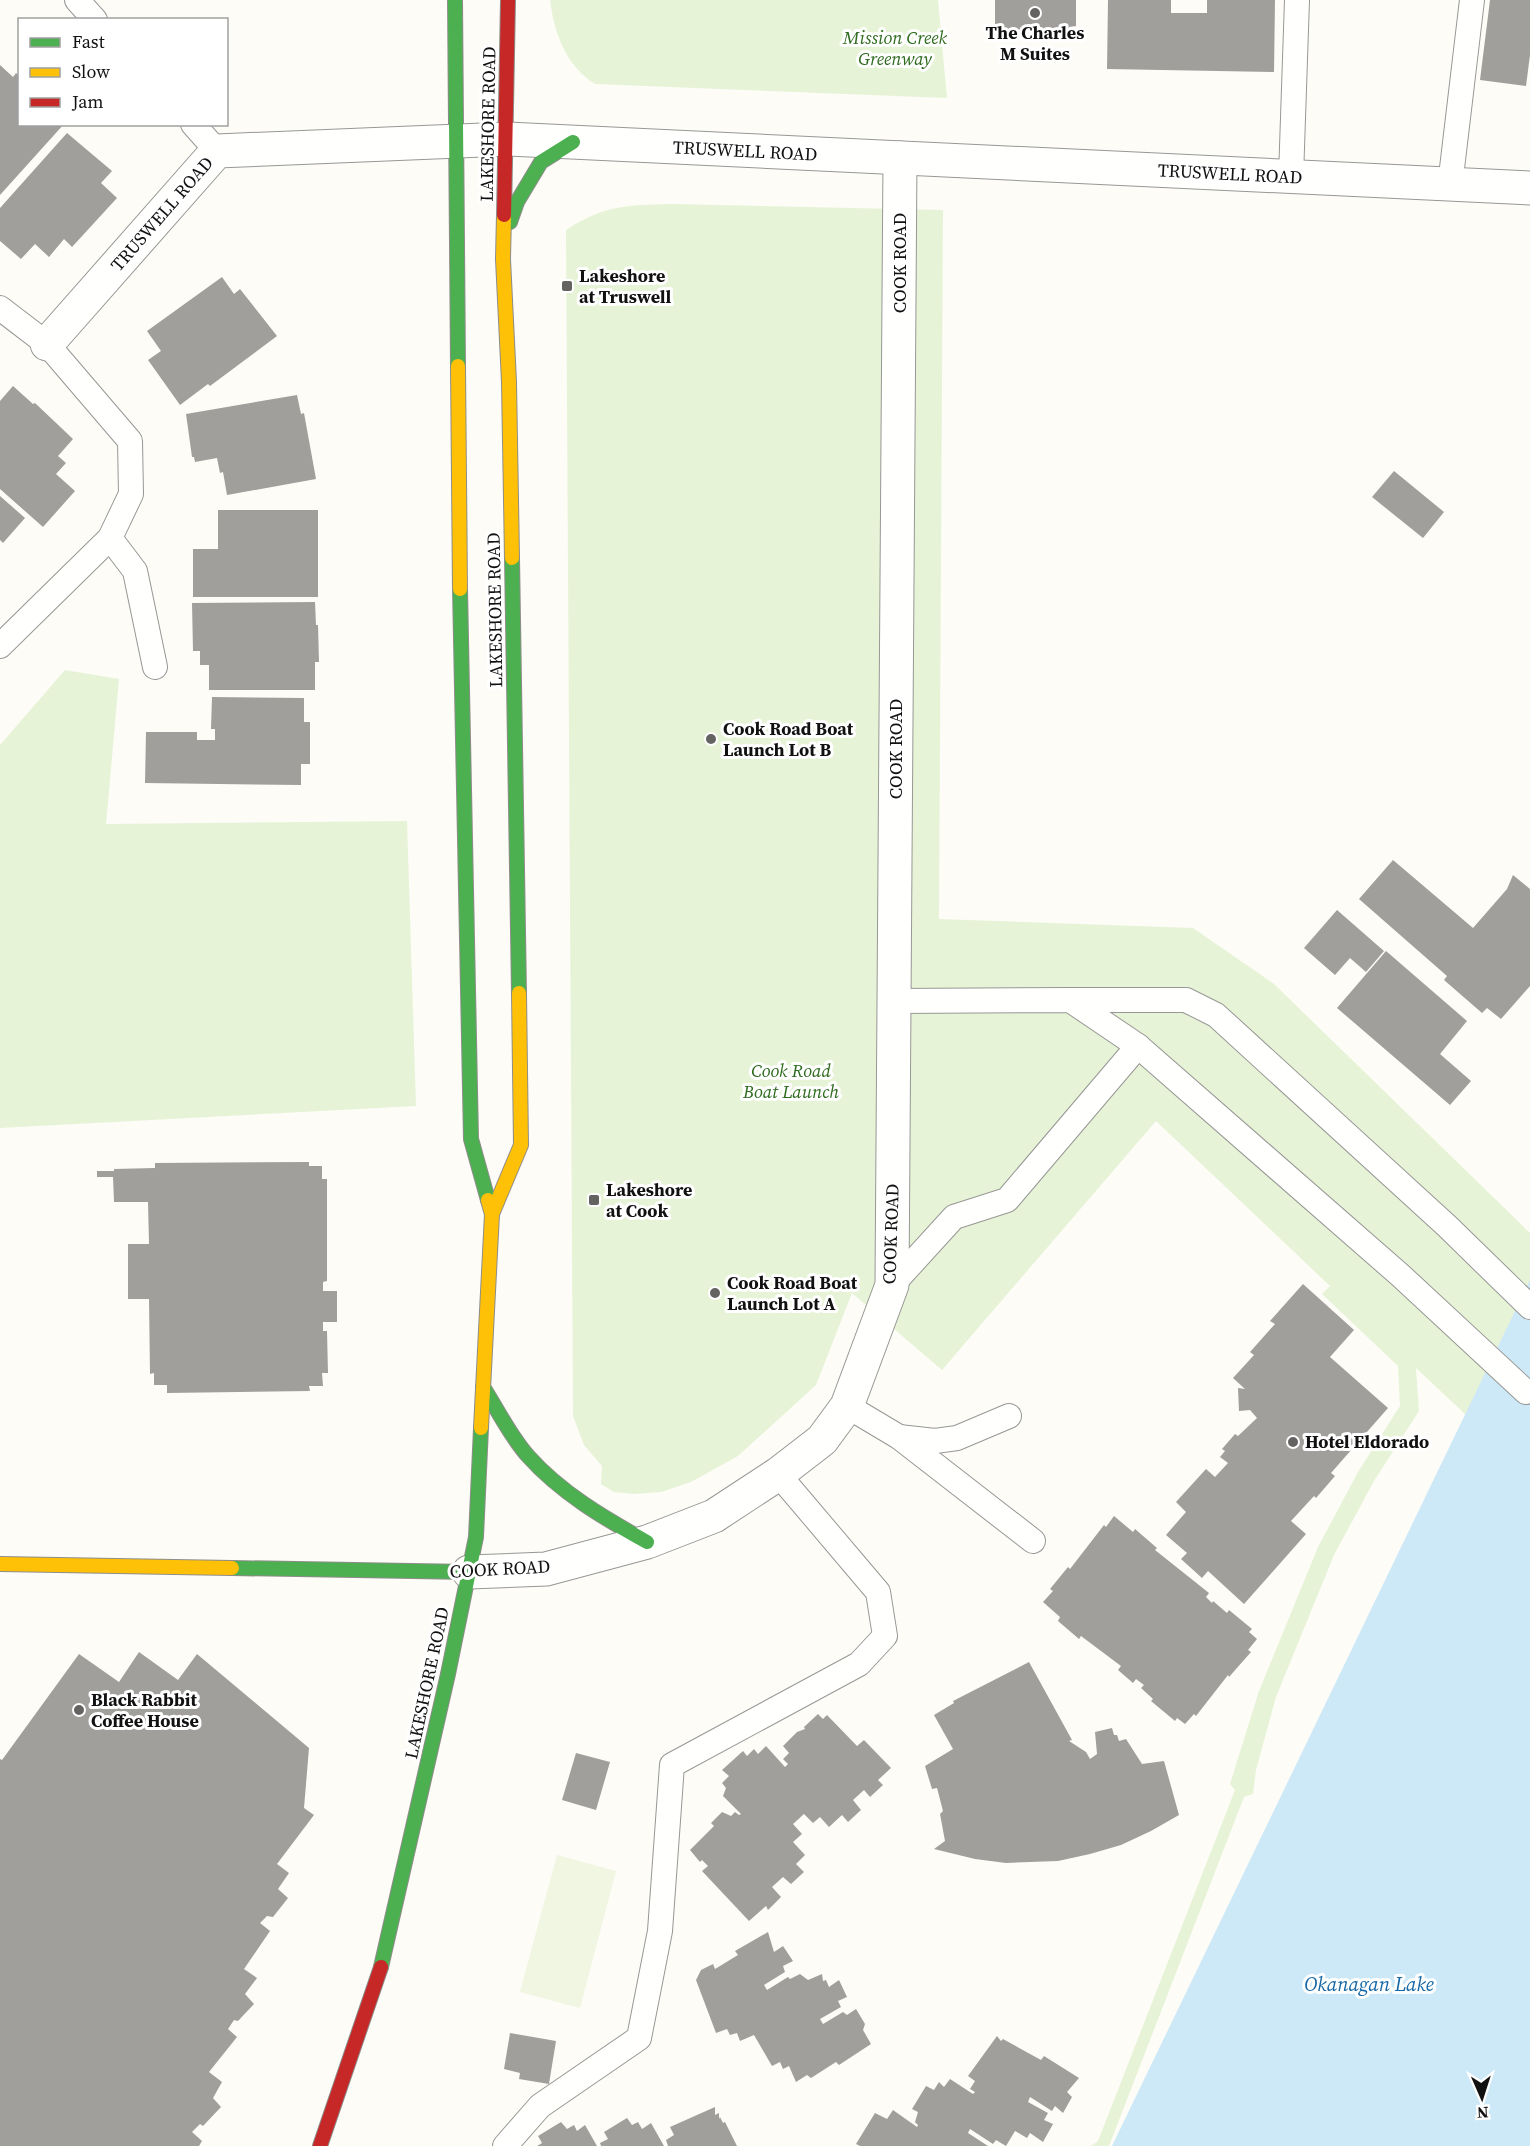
<svg xmlns="http://www.w3.org/2000/svg" width="1530" height="2146" font-family="'Source Serif 4',serif">
<style>
.green{fill:#e7f3d7}
.pitch{fill:#f0f6e1}
.water{fill:#cde8f7}
.building{fill:#a19f9c}
.lines{fill:none;stroke-linecap:round;stroke-linejoin:round}
.lane-casing{stroke:#979795;stroke-width:26}
.street-casing{stroke:#979795;stroke-width:35}
.fast-casing{stroke:#8e8d8b;stroke-width:16}
.slow-casing{stroke:#8e8d8b;stroke-width:16}
.jam-casing{stroke:#8e8d8b;stroke-width:16}
.lane{stroke:#fffffe;stroke-width:24}
.street{stroke:#fffffe;stroke-width:33}
.fast{stroke:#4caf50;stroke-width:14}
.slow{stroke:#ffc107;stroke-width:14}
.jam{stroke:#c62828;stroke-width:14}
.poi-dot{fill:#646362;stroke:#fff;stroke-width:2}
.labels{text-anchor:middle;stroke-width:6;stroke-linejoin:round;paint-order:stroke}
.poi-label{font-size:18px;font-weight:bold;fill:#111;stroke:#fff;text-anchor:start}
.park-label{font-size:18px;font-style:italic;fill:#2f6b1f;stroke:#fff}
.street-label{font-size:18px;fill:#111;stroke:#fff}
.water-label{font-size:20px;font-style:italic;fill:#1768a6;stroke:#fff}
</style>
<rect width="100%" height="100%" fill="#fdfcf7"/>
<g class="green">
<path d="M 550,0 L 938,0 L 947,98 L 595,84 C 566,66 554,33 550,0 Z"/>
<path d="M 672,204 L 943,210 L 939,919 L 1193,928 L 1274,984 L 1530,1233 L 1530,1475 L 1416,1368 L 1419,1411 L 1374,1481 L 1334,1555 L 1276,1697 L 1256,1770 L 1253,1794 L 1244,1797 L 1109,2146 L 1091,2146 L 1098,2141 L 1235,1790 L 1230,1784 L 1259,1691 L 1318,1547 L 1358,1472 L 1400,1406 L 1398,1366 L 1322,1294 L 1330,1286 L 1156,1121 L 942,1370 L 852,1293 L 816,1385 L 738,1456 L 691,1482 L 661,1492 L 633,1494 L 614,1492 L 601,1484 L 602,1466 L 584,1445 L 573,1416 L 566,230 C 604,205 628,205 672,204 Z"/>
<polygon points="65,670 119,679 106,824 407,821 416,1106 0,1128 0,745"/>
</g>
<polygon class="pitch" points="557,1855 616,1871 580,2008 520,1992"/>
<polygon class="water" points="1530,1280 1530,2146 1112,2146"/>
<g class="building">
<polygon points="995,0 1076,0 1076,26 1069,27 1069,31 1043,31 1042,27 1029,27 1029,33 1001,33 1001,28 995,27"/>
<polygon points="1108,0 1171,0 1171,13 1207,13 1207,0 1275,0 1274,72 1107,69"/>
<polygon points="1490,0 1530,0 1530,55 1526,86 1480,80"/>
<polygon points="0,65 13,77 16,73 20,76 20,124 64,124 0,195"/>
<polygon points="67,133 112,171 101,183 117,198 72,247 64,239 49,257 35,244 21,259 0,241 0,208"/>
<polygon points="222,277 234,294 240,289 277,336 210,386 208,384 180,405 148,360 161,351 147,331"/>
<polygon points="13,386 33,404 35,403 73,439 58,456 66,463 56,474 75,491 43,527 0,489 0,401"/>
<polygon points="297,395 301,414 304,413 316,479 227,495 223,472 220,473 217,458 195,462 194,457 192,457 186,414"/>
<polygon points="1394,471 1444,512 1423,538 1372,497"/>
<polygon points="0,496 25,518 3,543 0,540"/>
<polygon points="218,510 318,510 318,597 193,597 193,549 218,549"/>
<polygon points="315,602 316,625 318,625 319,662 315,662 315,690 209,690 209,665 200,665 200,651 193,651 192,603"/>
<polygon points="212,697 304,698 304,722 310,722 310,764 301,764 301,785 145,783 146,732 197,732 197,740 215,740 215,729 211,729"/>
<polygon points="1393,860 1473,928 1507,889 1513,875 1530,889 1530,986 1501,1019 1487,1008 1482,1013 1444,980 1447,976 1359,899"/>
<polygon points="1337,910 1384,951 1366,972 1350,958 1335,975 1304,948"/>
<polygon points="1386,951 1467,1021 1440,1054 1471,1081 1450,1105 1337,1008"/>
<polygon points="309,1162 309,1166 322,1166 322,1179 327,1179 327,1281 323,1282 323,1291 337,1291 337,1322 323,1322 323,1331 327,1331 328,1373 322,1373 323,1386 309,1386 310,1391 167,1393 167,1385 154,1385 154,1373 150,1374 149,1299 128,1299 128,1244 149,1244 148,1202 114,1202 113,1177 97,1177 97,1171 114,1171 114,1169 155,1168 155,1163"/>
<polygon points="1303,1284 1354,1330 1330,1357 1388,1408 1331,1473 1335,1476 1316,1498 1314,1496 1291,1521 1306,1534 1244,1604 1208,1571 1202,1578 1181,1559 1187,1553 1166,1535 1186,1512 1176,1502 1206,1469 1215,1477 1228,1463 1220,1457 1225,1451 1222,1449 1235,1434 1238,1436 1257,1418 1250,1410 1239,1411 1238,1388 1245,1389 1233,1378 1254,1355 1250,1352 1275,1324 1270,1321"/>
<polygon points="1114,1516 1133,1532 1135,1529 1157,1548 1155,1550 1209,1593 1206,1597 1212,1603 1213,1601 1227,1613 1229,1610 1252,1629 1249,1632 1257,1639 1248,1650 1251,1652 1229,1677 1228,1675 1196,1716 1194,1714 1185,1724 1177,1718 1175,1721 1151,1701 1153,1699 1141,1688 1144,1685 1136,1679 1133,1683 1118,1670 1121,1666 1081,1636 1079,1639 1058,1621 1060,1617 1043,1602 1053,1591 1050,1589 1068,1567 1070,1569 1104,1525 1106,1527"/>
<polygon points="139,1652 178,1680 197,1654 309,1748 304,1808 314,1815 277,1864 289,1873 278,1889 288,1898 273,1917 267,1916 260,1923 270,1931 244,1969 257,1978 245,1994 254,2004 238,2021 234,2020 228,2029 237,2037 209,2072 222,2082 213,2098 221,2107 203,2126 200,2124 192,2132 202,2141 199,2146 0,2146 0,1759 2,1760 79,1654 119,1682"/>
<polygon points="1029,1662 1072,1740 1069,1741 1086,1752 1090,1759 1097,1754 1095,1732 1112,1728 1114,1735 1117,1735 1119,1741 1126,1739 1142,1764 1164,1761 1179,1815 1151,1831 1121,1845 1090,1854 1058,1861 1006,1863 975,1859 934,1849 945,1841 940,1814 943,1811 937,1788 932,1789 925,1766 953,1749 934,1715 954,1703 953,1701"/>
<polygon points="818,1714 823,1719 827,1715 857,1746 864,1740 891,1768 878,1780 883,1785 870,1797 864,1790 853,1800 861,1810 848,1822 842,1815 829,1827 820,1817 813,1823 804,1814 793,1824 802,1834 793,1842 805,1855 796,1864 804,1872 791,1884 783,1877 772,1887 781,1897 768,1910 766,1906 749,1921 702,1871 708,1866 702,1860 700,1862 690,1850 714,1826 711,1823 722,1812 731,1816 735,1812 739,1815 741,1814 723,1796 726,1788 722,1783 729,1776 722,1770 743,1751 747,1756 754,1749 758,1754 766,1746 785,1767 788,1764 783,1759 789,1753 783,1746 797,1732 805,1729 804,1727"/>
<polygon points="576,1753 610,1762 596,1810 562,1800"/>
<polygon points="768,1932 774,1952 783,1946 793,1961 783,1966 785,1972 764,1985 767,1990 788,1977 790,1979 800,1974 808,1980 822,1974 823,1981 826,1980 829,1987 839,1980 847,1997 838,2001 841,2007 820,2019 823,2024 843,2012 847,2015 856,2009 865,2024 863,2030 871,2044 839,2065 836,2062 811,2078 807,2075 796,2082 789,2066 783,2069 780,2062 772,2066 754,2035 740,2041 737,2033 730,2035 727,2029 716,2033 696,1980 701,1970 713,1964 715,1969 738,1955 735,1951"/>
<polygon points="510,2033 556,2041 549,2084 519,2079 520,2073 504,2069"/>
<polygon points="997,2036 1001,2041 1003,2039 1041,2060 1044,2056 1079,2078 1067,2092 1072,2097 1063,2113 1055,2106 1052,2111 1030,2097 1028,2102 1048,2113 1044,2120 1053,2124 1043,2142 1030,2133 1027,2138 1015,2131 1006,2146 996,2140 993,2144 970,2129 968,2133 988,2146 860,2146 856,2144 875,2113 887,2119 893,2110 917,2127 918,2125 915,2122 918,2112 912,2109 926,2086 934,2090 939,2082 944,2087 950,2079 973,2094 975,2092 970,2089 975,2081 968,2076"/>
<polygon points="715,2107 715,2115 719,2113 719,2119 720,2117 723,2123 725,2122 737,2146 668,2146 666,2140 674,2135 670,2127"/>
<polygon points="627,2118 632,2125 638,2122 642,2129 651,2123 664,2146 601,2146 600,2143 608,2139 604,2132"/>
<polygon points="561,2122 567,2129 574,2125 577,2131 585,2125 597,2146 537,2146 542,2143 538,2136"/>
</g>
<g class="lines">
<g class="lane-casing">
<g id="lane">
<polyline points="77,0 95,20"/>
<polyline points="193,124 217,151"/>
<polyline points="1291,177 1297,0"/>
<polyline points="1450,185 1472,0"/>
<polyline points="0,308 47,344 130,441 131,494 110,538 0,646"/>
<polyline points="110,538 135,571 155,667"/>
<polyline points="1070,1000 1186,1000 1216,1015 1447,1226 1530,1307"/>
<polyline points="894,1001 1070,1000 1138,1046 1400,1275 1526,1392"/>
<polyline points="892,1285 954,1217 1007,1200 1138,1046"/>
<polyline points="847,1406 899,1437 1033,1541"/>
<polyline points="899,1437 935,1441 957,1438 1009,1416"/>
<polyline points="505,2146 540,2106 639,2038 660,1931 672,1765 859,1664 885,1636 878,1592 778,1474"/>
</g>
</g>
<g class="street-casing">
<g id="street">
<polyline points="47,344 217,151 507,139 1530,188"/>
<polyline points="469,1572 546,1569 647,1542 714,1516 778,1474 822,1440 847,1406 892,1285 900,158"/>
</g>
</g>
<g class="fast-casing">
<g id="fast">
<polyline points="455,0 458,366"/>
<polyline points="510,222 517,202 541,162 573,142"/>
<polyline points="512,558 519,993"/>
<polyline points="460,589 471,1139 488,1200"/>
<path d="M 483,1387 C 498,1410 510,1436 528,1456 C 561,1493 604,1518 647,1542"/>
<polyline points="232,1568 469,1572"/>
<polyline points="381,1967 448,1674 476,1537 481,1428"/>
</g>
</g>
<g class="slow-casing">
<g id="slow">
<polyline points="504,215 503,259 509,382 512,558"/>
<polyline points="458,366 460,589"/>
<polyline points="492,1214 521,1145 519,993"/>
<polyline points="481,1428 492,1214 488,1200"/>
<polyline points="0,1564 232,1568"/>
</g>
</g>
<g class="jam-casing">
<g id="jam">
<polyline points="504,215 508,0"/>
<polyline points="320,2146 381,1967"/>
</g>
</g>
<use href="#lane" class="lane"/>
<use href="#street" class="street"/>
<use href="#fast" class="fast"/>
<use href="#slow" class="slow"/>
<use href="#jam" class="jam"/>
</g>
<g class="poi-dot">
<circle cx="1035" cy="13" r="6"/>
<rect x="561" y="280" width="12" height="12" rx="3"/>
<circle cx="711" cy="739" r="6"/>
<rect x="588" y="1194" width="12" height="12" rx="3"/>
<circle cx="715" cy="1293" r="6"/>
<circle cx="1293" cy="1442" r="6"/>
<circle cx="79" cy="1710" r="6"/>
</g>
<g class="labels">
<g class="poi-label">
<text x="1035" y="39" text-anchor="middle">The Charles<tspan x="1035" dy="21">M Suites</tspan></text>
<text x="579" y="282">Lakeshore<tspan x="579" dy="21">at Truswell</tspan></text>
<text x="723" y="735">Cook Road Boat<tspan x="723" dy="21">Launch Lot B</tspan></text>
<text x="606" y="1196">Lakeshore<tspan x="606" dy="21">at Cook</tspan></text>
<text x="727" y="1289">Cook Road Boat<tspan x="727" dy="21">Launch Lot A</tspan></text>
<text x="1305" y="1448">Hotel Eldorado</text>
<text x="91" y="1706">Black Rabbit<tspan x="91" dy="21">Coffee House</tspan></text>
</g>
<g class="park-label">
<text x="895" y="44">Mission Creek<tspan x="895" dy="21">Greenway</tspan></text>
<text x="791" y="1077">Cook Road<tspan x="791" dy="21">Boat Launch</tspan></text>
</g>
<g class="street-label">
<text transform="translate(488 124) rotate(-89)" y="6">LAKESHORE ROAD</text>
<text transform="translate(745 151) rotate(3)" y="6">TRUSWELL ROAD</text>
<text transform="translate(1230 174) rotate(3)" y="6">TRUSWELL ROAD</text>
<text transform="translate(162 214) rotate(-49)" y="6">TRUSWELL ROAD</text>
<text transform="translate(900 263) rotate(-90)" y="6">COOK ROAD</text>
<text transform="translate(495 610) rotate(-91)" y="6">LAKESHORE ROAD</text>
<text transform="translate(896 749) rotate(-90)" y="6">COOK ROAD</text>
<text transform="translate(891 1234) rotate(-88)" y="6">COOK ROAD</text>
<text transform="translate(500 1569) rotate(-3)" y="6">COOK ROAD</text>
<text transform="translate(427 1683) rotate(-78)" y="6">LAKESHORE ROAD</text>
</g>
<g class="water-label">
<text x="1369" y="1991">Okanagan Lake</text>
</g>
</g>
<rect x="18" y="18" width="210" height="108" fill="#ffffff" stroke="#a0a0a0" stroke-width="1.5"/>
<rect x="30" y="38" width="30" height="9" fill="#4caf50" stroke="#a0a0a0" stroke-width="1.5"/>
<text x="72" y="48" font-size="18" fill="#111111">Fast</text>
<rect x="30" y="68" width="30" height="9" fill="#ffc107" stroke="#a0a0a0" stroke-width="1.5"/>
<text x="72" y="78" font-size="18" fill="#111111">Slow</text>
<rect x="30" y="98" width="30" height="9" fill="#c62828" stroke="#a0a0a0" stroke-width="1.5"/>
<text x="72" y="108" font-size="18" fill="#111111">Jam</text>
<g transform="translate(1482 2098) rotate(177)" stroke="#ffffff" stroke-width="4.5" paint-order="stroke">
<path d="M0-4.5L10 22L0 15L-10 22Z" fill="#111111"/>
<text y="-9" font-size="16" font-weight="bold" text-anchor="middle" fill="#111111">N</text>
</g>
</svg>
